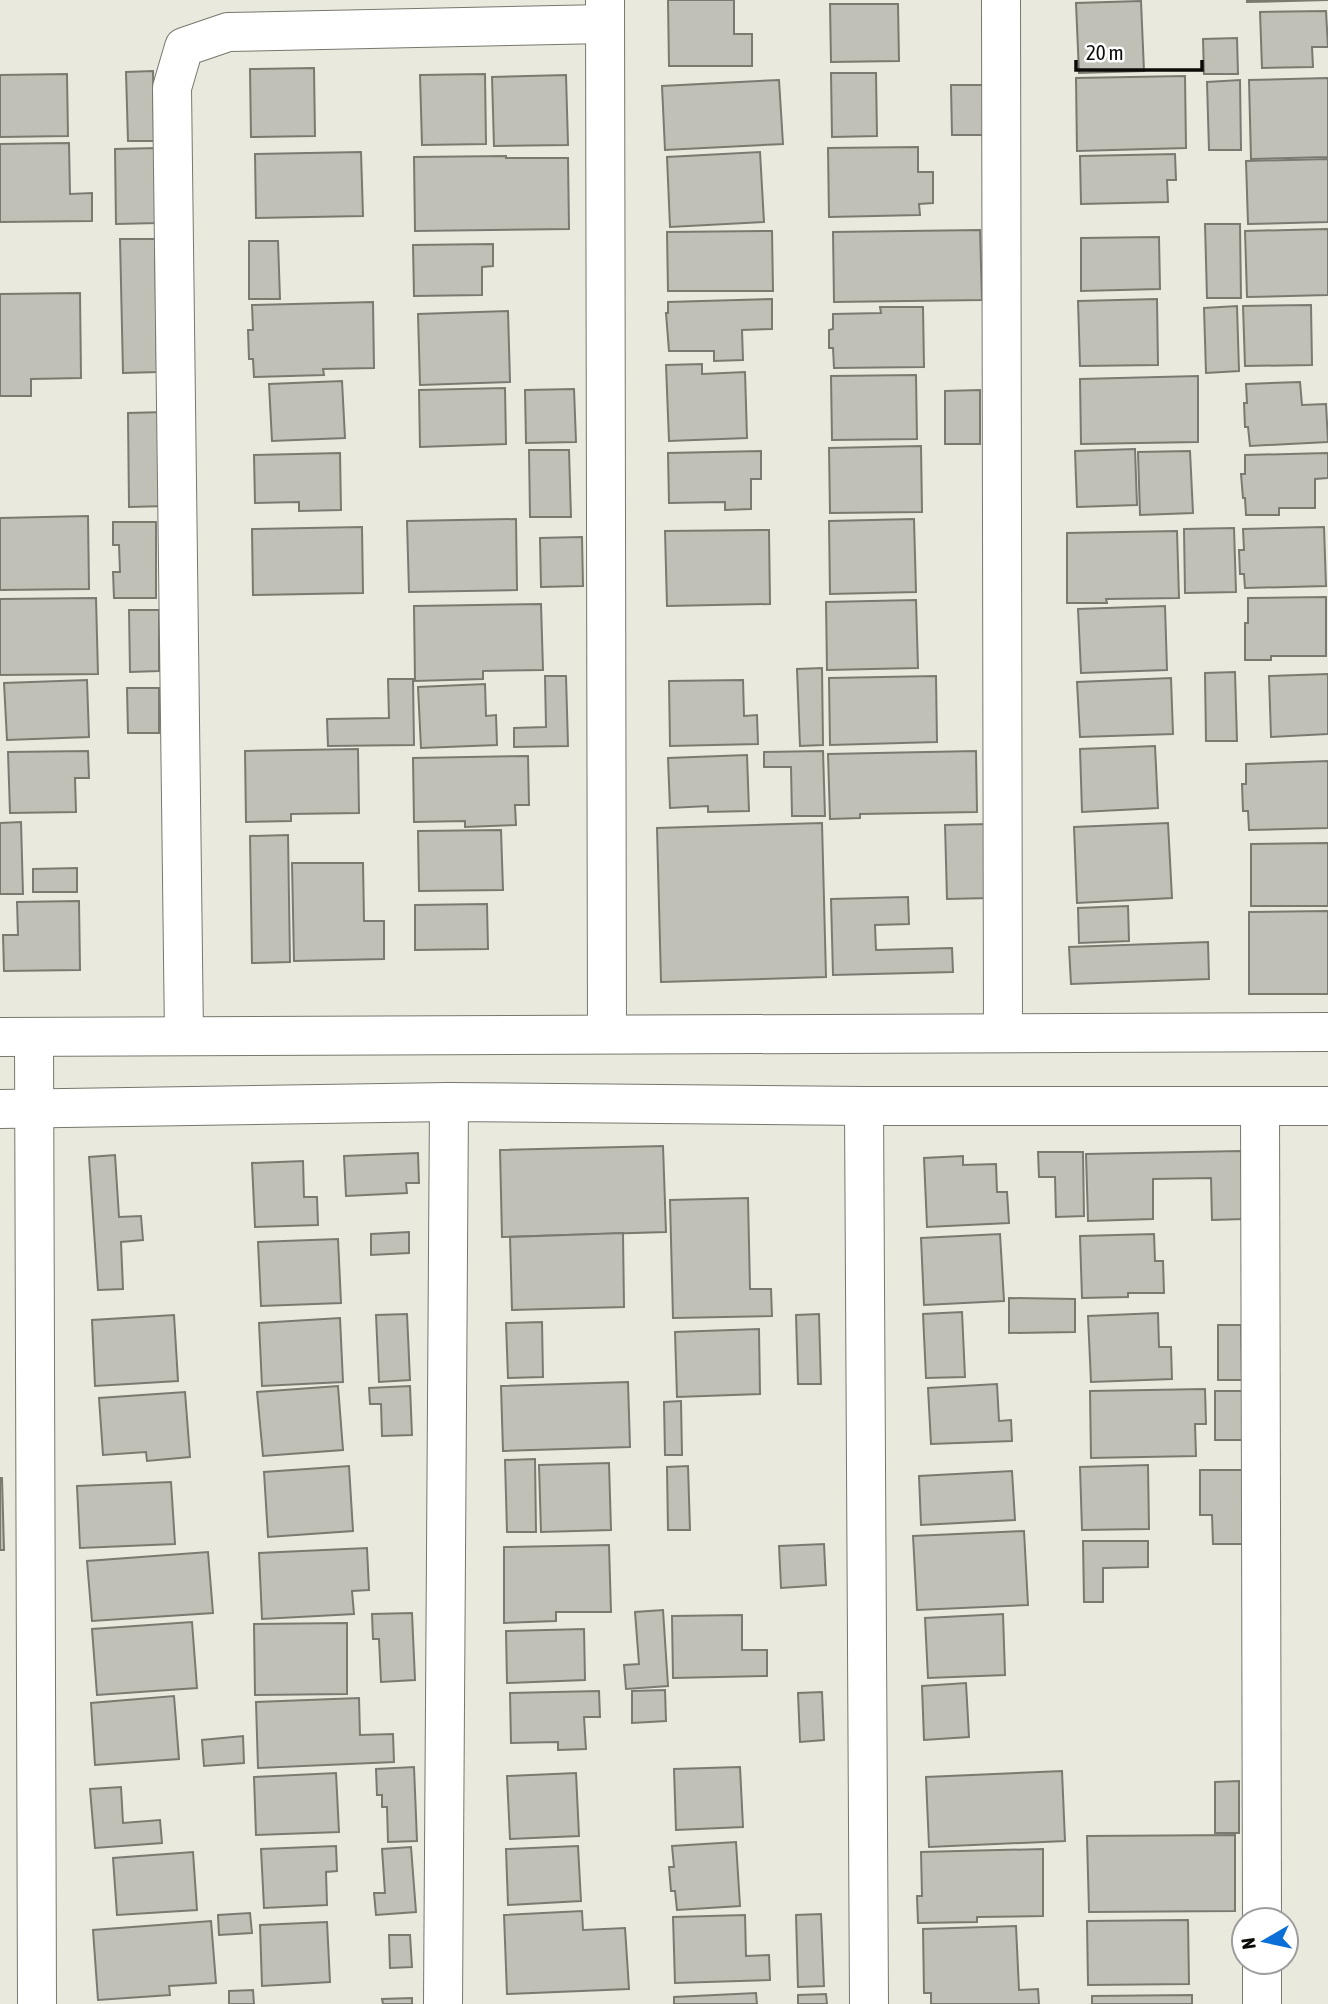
<svg xmlns="http://www.w3.org/2000/svg" width="1328" height="2004" font-family="'Asap Condensed',sans-serif">
<style>
.building{fill:#c1c0b6;stroke:#7b7a71;stroke-width:2}
.lines{fill:none;stroke-linecap:round;stroke-linejoin:round}
.minor-casing{stroke:#78776e;stroke-width:40}
.tertiary-casing{stroke:#78776e;stroke-width:40}
.minor{stroke:#fff;stroke-width:38}
.tertiary{stroke:#fff;stroke-width:38}
</style>
<rect width="100%" height="100%" fill="#eae9de"/>
<g class="building">
<polygon points="668,0 734,0 734,34 752,34 752,66 669,66"/>
<polygon points="1247,0 1328,0 1247,2"/>
<polygon points="1141,1 1144,71 1079,73 1076,3"/>
<polygon points="830,4 898,4 899,61 831,62"/>
<polygon points="1326,11 1328,47 1312,47 1313,67 1262,68 1260,12"/>
<polygon points="1237,38 1238,74 1204,74 1203,39"/>
<polygon points="314,68 315,136 251,137 250,69"/>
<polygon points="153,71 154,141 128,141 126,72"/>
<polygon points="831,73 876,73 877,136 832,137"/>
<polygon points="67,74 68,136 0,137 0,75"/>
<polygon points="485,74 486,144 422,145 420,75"/>
<polygon points="566,75 568,145 494,146 492,77"/>
<polygon points="1185,76 1186,148 1077,151 1076,78"/>
<polygon points="1328,78 1328,157 1251,159 1249,80"/>
<polygon points="779,80 783,144 665,150 662,86"/>
<polygon points="1240,80 1241,150 1209,150 1207,82"/>
<polygon points="951,85 985,85 985,135 952,135"/>
<polygon points="69,143 70,194 92,193 92,221 0,222 0,144"/>
<polygon points="918,147 918,172 933,172 933,203 919,204 920,215 829,217 828,148"/>
<polygon points="157,148 158,223 116,224 115,149"/>
<polygon points="361,152 363,216 256,218 255,154"/>
<polygon points="760,152 764,222 670,227 667,157"/>
<polygon points="1175,154 1176,180 1167,180 1168,202 1081,204 1080,156"/>
<polygon points="506,156 506,158 568,158 569,229 415,231 414,157"/>
<polygon points="1328,159 1328,222 1248,224 1246,161"/>
<polygon points="1205,224 1240,224 1241,298 1207,298"/>
<polygon points="1328,229 1328,295 1247,297 1245,231"/>
<polygon points="980,230 982,300 834,302 833,232"/>
<polygon points="772,231 773,291 668,291 667,232"/>
<polygon points="1159,237 1160,289 1081,291 1081,238"/>
<polygon points="120,239 155,239 157,372 123,373"/>
<polygon points="249,241 278,241 280,299 249,299"/>
<polygon points="493,244 493,266 482,267 482,295 414,296 413,245"/>
<polygon points="80,293 81,378 31,379 31,396 0,396 0,294"/>
<polygon points="772,299 772,329 742,330 743,360 714,361 714,351 669,351 666,313 668,313 668,302"/>
<polygon points="1157,299 1158,365 1080,366 1078,301"/>
<polygon points="373,302 374,368 323,369 324,375 254,377 253,359 249,359 248,330 253,330 252,305"/>
<polygon points="1311,305 1312,365 1245,366 1243,306"/>
<polygon points="1237,306 1239,371 1206,373 1204,308"/>
<polygon points="880,307 923,307 924,367 834,368 833,348 829,348 829,330 833,329 833,314 881,313"/>
<polygon points="508,311 510,382 420,385 418,314"/>
<polygon points="702,364 702,374 745,372 747,438 669,441 666,365"/>
<polygon points="916,375 917,439 832,440 831,376"/>
<polygon points="1198,376 1198,442 1081,444 1080,379"/>
<polygon points="342,381 345,438 272,441 269,384"/>
<polygon points="1300,382 1302,405 1326,404 1328,442 1250,446 1248,427 1245,427 1244,403 1247,403 1246,384"/>
<polygon points="505,388 506,444 420,447 419,390"/>
<polygon points="574,389 576,442 526,443 525,390"/>
<polygon points="980,390 980,444 945,444 945,391"/>
<polygon points="165,412 167,506 129,507 128,413"/>
<polygon points="921,446 922,512 830,513 829,448"/>
<polygon points="1135,449 1137,505 1077,507 1075,451"/>
<polygon points="529,450 569,450 571,517 530,517"/>
<polygon points="761,451 761,479 751,479 751,509 725,510 725,502 669,503 668,453"/>
<polygon points="1190,451 1193,513 1140,515 1138,452"/>
<polygon points="340,453 341,510 299,511 299,502 255,503 254,455"/>
<polygon points="1328,453 1328,478 1315,479 1315,508 1279,508 1279,515 1246,515 1245,498 1243,498 1241,474 1245,474 1245,455"/>
<polygon points="88,516 89,589 0,590 0,518"/>
<polygon points="516,519 517,590 409,592 407,521"/>
<polygon points="914,519 916,592 830,594 829,521"/>
<polygon points="113,522 156,522 156,598 114,598 113,572 120,572 119,545 113,545"/>
<polygon points="362,527 363,593 253,595 252,529"/>
<polygon points="1324,527 1326,586 1245,588 1244,574 1240,574 1239,550 1244,550 1243,529"/>
<polygon points="1234,528 1236,592 1185,593 1184,529"/>
<polygon points="769,530 770,604 667,606 665,531"/>
<polygon points="1177,531 1179,598 1106,599 1107,603 1067,603 1067,533"/>
<polygon points="582,537 583,586 541,587 540,538"/>
<polygon points="1326,597 1326,656 1271,656 1271,660 1245,660 1245,623 1248,623 1248,598"/>
<polygon points="96,598 98,674 0,675 0,599"/>
<polygon points="916,600 918,668 827,670 826,602"/>
<polygon points="541,604 543,670 483,671 483,679 415,681 414,606"/>
<polygon points="1165,606 1167,670 1081,673 1078,609"/>
<polygon points="129,610 159,610 159,671 130,672"/>
<polygon points="822,668 823,745 800,746 797,669"/>
<polygon points="1235,672 1237,741 1206,741 1205,673"/>
<polygon points="1328,674 1328,734 1271,737 1269,676"/>
<polygon points="545,676 566,676 568,746 514,747 514,728 546,727"/>
<polygon points="936,676 937,742 830,745 829,678"/>
<polygon points="1171,678 1173,734 1080,737 1077,682"/>
<polygon points="388,679 413,679 414,745 328,746 327,719 389,718"/>
<polygon points="87,680 89,737 7,740 4,683"/>
<polygon points="743,680 744,716 757,715 758,744 670,746 669,681"/>
<polygon points="485,684 486,716 496,715 497,745 421,748 418,687"/>
<polygon points="127,688 159,688 159,733 128,733"/>
<polygon points="1155,746 1158,808 1082,812 1080,749"/>
<polygon points="358,749 359,813 291,814 291,821 246,822 245,751"/>
<polygon points="88,751 89,778 75,778 76,812 10,813 8,752"/>
<polygon points="823,751 825,816 792,816 791,767 764,767 764,752"/>
<polygon points="976,751 977,812 860,814 860,818 830,819 828,754"/>
<polygon points="747,755 749,811 708,812 708,806 670,808 668,758"/>
<polygon points="528,756 529,805 515,805 516,825 465,827 465,821 414,822 413,758"/>
<polygon points="1328,761 1328,828 1249,830 1248,811 1243,811 1242,784 1246,784 1246,764"/>
<polygon points="21,822 23,894 0,894 0,823"/>
<polygon points="822,823 826,977 661,982 657,828"/>
<polygon points="1168,823 1172,898 1077,903 1074,827"/>
<polygon points="988,824 990,898 947,899 945,825"/>
<polygon points="501,830 503,890 419,891 418,831"/>
<polygon points="288,835 290,962 252,963 250,836"/>
<polygon points="1328,843 1328,906 1251,906 1251,844"/>
<polygon points="292,863 363,863 364,921 384,921 384,959 294,961"/>
<polygon points="77,868 77,892 33,892 33,869"/>
<polygon points="908,897 909,924 875,925 876,950 952,948 953,972 833,975 831,899"/>
<polygon points="79,901 80,970 4,971 3,935 18,935 17,902"/>
<polygon points="487,904 488,949 415,950 415,905"/>
<polygon points="1128,906 1129,941 1079,943 1078,908"/>
<polygon points="1328,911 1328,994 1249,994 1249,912"/>
<polygon points="1208,942 1209,979 1071,984 1069,947"/>
<polygon points="663,1146 666,1232 502,1237 500,1150"/>
<polygon points="1241,1151 1243,1219 1212,1220 1211,1178 1153,1179 1153,1219 1088,1221 1086,1154"/>
<polygon points="1038,1152 1083,1152 1084,1216 1056,1217 1055,1177 1039,1177"/>
<polygon points="418,1153 419,1183 406,1183 407,1193 346,1196 344,1156"/>
<polygon points="115,1155 119,1217 141,1216 143,1240 121,1242 123,1289 98,1290 89,1157"/>
<polygon points="963,1156 963,1165 996,1164 997,1192 1007,1192 1009,1223 927,1227 924,1158"/>
<polygon points="303,1161 304,1197 317,1197 318,1225 255,1227 252,1163"/>
<polygon points="748,1198 750,1289 771,1289 772,1316 673,1318 670,1200"/>
<polygon points="409,1232 409,1253 371,1255 371,1234"/>
<polygon points="623,1233 624,1307 512,1310 510,1237"/>
<polygon points="1000,1234 1004,1301 924,1305 921,1238"/>
<polygon points="1154,1234 1155,1261 1163,1261 1164,1293 1128,1293 1128,1297 1082,1298 1080,1236"/>
<polygon points="338,1239 341,1303 261,1306 258,1242"/>
<polygon points="1009,1298 1075,1299 1075,1332 1009,1333"/>
<polygon points="962,1312 965,1377 926,1378 923,1314"/>
<polygon points="1158,1313 1159,1347 1171,1347 1172,1379 1091,1382 1088,1316"/>
<polygon points="407,1314 410,1380 379,1382 376,1315"/>
<polygon points="819,1314 821,1384 798,1384 796,1315"/>
<polygon points="174,1315 178,1381 95,1386 92,1320"/>
<polygon points="340,1318 343,1382 262,1386 259,1323"/>
<polygon points="542,1322 543,1377 508,1378 506,1323"/>
<polygon points="1218,1325 1241,1325 1242,1380 1218,1380"/>
<polygon points="759,1329 760,1394 677,1397 675,1332"/>
<polygon points="628,1382 630,1447 503,1451 501,1386"/>
<polygon points="997,1384 999,1421 1011,1420 1012,1441 931,1444 928,1388"/>
<polygon points="338,1386 343,1450 263,1456 257,1392"/>
<polygon points="410,1386 412,1435 382,1436 381,1404 370,1404 369,1388"/>
<polygon points="1205,1389 1206,1424 1195,1424 1196,1456 1091,1458 1090,1391"/>
<rect x="1215" y="1391" width="27" height="49"/>
<polygon points="185,1392 190,1457 147,1461 146,1452 103,1455 99,1398"/>
<polygon points="681,1401 682,1455 665,1455 664,1402"/>
<polygon points="535,1459 536,1532 507,1532 505,1460"/>
<polygon points="609,1463 611,1530 541,1532 539,1465"/>
<polygon points="1148,1465 1149,1529 1082,1530 1080,1467"/>
<polygon points="349,1466 353,1531 268,1537 264,1472"/>
<polygon points="688,1466 690,1530 668,1530 667,1467"/>
<polygon points="1200,1470 1247,1470 1247,1544 1213,1544 1212,1515 1200,1515"/>
<polygon points="1012,1471 1015,1520 921,1525 919,1476"/>
<polygon points="0,1478 2,1478 4,1550 0,1550"/>
<polygon points="171,1482 175,1544 80,1548 77,1486"/>
<polygon points="1024,1531 1028,1605 917,1610 913,1536"/>
<polygon points="1083,1541 1148,1541 1148,1567 1103,1568 1103,1602 1084,1602"/>
<polygon points="824,1544 826,1585 781,1588 779,1546"/>
<polygon points="609,1545 611,1612 556,1612 556,1621 504,1623 504,1547"/>
<polygon points="367,1548 369,1590 352,1591 354,1614 262,1619 259,1553"/>
<polygon points="208,1552 213,1613 92,1621 87,1561"/>
<polygon points="663,1610 668,1686 626,1689 624,1665 639,1664 635,1612"/>
<polygon points="412,1613 415,1680 381,1682 379,1639 373,1639 372,1614"/>
<polygon points="1003,1614 1005,1675 928,1678 925,1618"/>
<polygon points="742,1615 742,1650 767,1650 767,1676 673,1678 672,1616"/>
<polygon points="192,1622 197,1688 97,1695 92,1629"/>
<polygon points="347,1623 347,1694 255,1695 254,1624"/>
<polygon points="584,1629 585,1680 507,1683 506,1631"/>
<polygon points="966,1683 969,1737 924,1740 922,1686"/>
<polygon points="665,1690 666,1721 632,1723 632,1691"/>
<polygon points="599,1691 600,1717 584,1717 586,1749 558,1750 558,1742 511,1743 510,1693"/>
<polygon points="822,1692 824,1740 800,1742 798,1693"/>
<polygon points="174,1696 179,1759 95,1765 91,1703"/>
<polygon points="359,1698 360,1735 393,1734 394,1762 258,1768 256,1702"/>
<polygon points="243,1736 244,1763 204,1766 202,1740"/>
<polygon points="414,1767 417,1841 388,1842 387,1807 382,1807 382,1795 377,1795 376,1769"/>
<polygon points="740,1767 743,1827 676,1830 674,1769"/>
<polygon points="1062,1771 1065,1841 929,1847 926,1777"/>
<polygon points="336,1773 339,1832 256,1835 254,1777"/>
<polygon points="576,1773 579,1836 510,1839 507,1776"/>
<polygon points="1239,1781 1239,1833 1215,1833 1215,1782"/>
<polygon points="121,1787 123,1823 160,1820 162,1843 95,1848 90,1789"/>
<polygon points="1235,1835 1235,1911 1089,1912 1087,1836"/>
<polygon points="736,1842 740,1906 677,1910 675,1891 671,1891 669,1867 674,1867 672,1846"/>
<polygon points="336,1846 337,1871 326,1872 327,1905 264,1908 261,1849"/>
<polygon points="578,1846 581,1901 508,1905 506,1849"/>
<polygon points="411,1847 416,1912 376,1915 374,1893 385,1893 382,1849"/>
<polygon points="1043,1849 1043,1916 977,1917 977,1922 918,1923 917,1896 922,1896 921,1852"/>
<polygon points="193,1852 197,1910 117,1915 113,1858"/>
<polygon points="582,1911 583,1930 625,1928 629,1989 507,1994 504,1915"/>
<polygon points="250,1913 252,1933 219,1935 218,1915"/>
<polygon points="821,1914 824,1986 798,1987 796,1915"/>
<polygon points="745,1915 746,1956 769,1955 770,1980 675,1983 673,1917"/>
<polygon points="1188,1920 1189,1984 1088,1985 1087,1921"/>
<polygon points="211,1921 216,1983 169,1986 170,1995 98,2000 93,1930"/>
<polygon points="327,1922 330,1982 262,1986 260,1925"/>
<polygon points="1016,1926 1019,1990 1038,1989 1039,2004 931,2004 931,1993 924,1993 923,1929"/>
<polygon points="389,1935 410,1935 412,1967 390,1968"/>
<polygon points="253,1990 254,2004 229,2004 229,1991"/>
<polygon points="756,1993 757,2004 674,2004 674,1997"/>
<polygon points="826,1994 827,2004 798,2004 798,1995"/>
<polygon points="1192,1995 1192,2004 1092,2004 1092,1996"/>
<polygon points="412,1998 412,2004 383,2004 382,1999"/>
</g>
<g class="lines">
<g class="minor-casing">
<g id="minor">
<polyline points="605,0 607,1034"/>
<polyline points="1001,0 1003,1033"/>
<polyline points="184,1036 172,88 184,47 228,32 605,24"/>
<polyline points="34,1037 37,2004"/>
<polyline points="864,1106 869,2004"/>
<polyline points="1260,1106 1262,1920"/>
<polyline points="1262,1962 1262,2004"/>
<polyline points="443,2004 449,1102"/>
</g>
</g>
<g class="tertiary-casing">
<g id="tertiary">
<polyline points="0,1037 1328,1032"/>
<polyline points="0,1109 449,1102 864,1106 1328,1106"/>
</g>
</g>
<use href="#minor" class="minor"/>
<use href="#tertiary" class="tertiary"/>
</g>
<g transform="translate(1265 1941) rotate(261)"><circle r="33" fill="#ffffff" stroke="#9e9d9c" stroke-width="2"/>
<path d="M0-5L12 26L0 18L-12 26Z" fill="#0b6fd8"/>
<text y="-10" font-size="19" font-weight="bold" text-anchor="middle" fill="#0c0b08">N</text>
</g>
<path d="M1076 60v10h126v-10" fill="none" stroke="#0c0b08" stroke-width="3.5"/>
<text x="1086" y="60" font-size="21" fill="#0c0b08" stroke="#ffffff" stroke-width="5" paint-order="stroke">20 m</text>
</svg>
